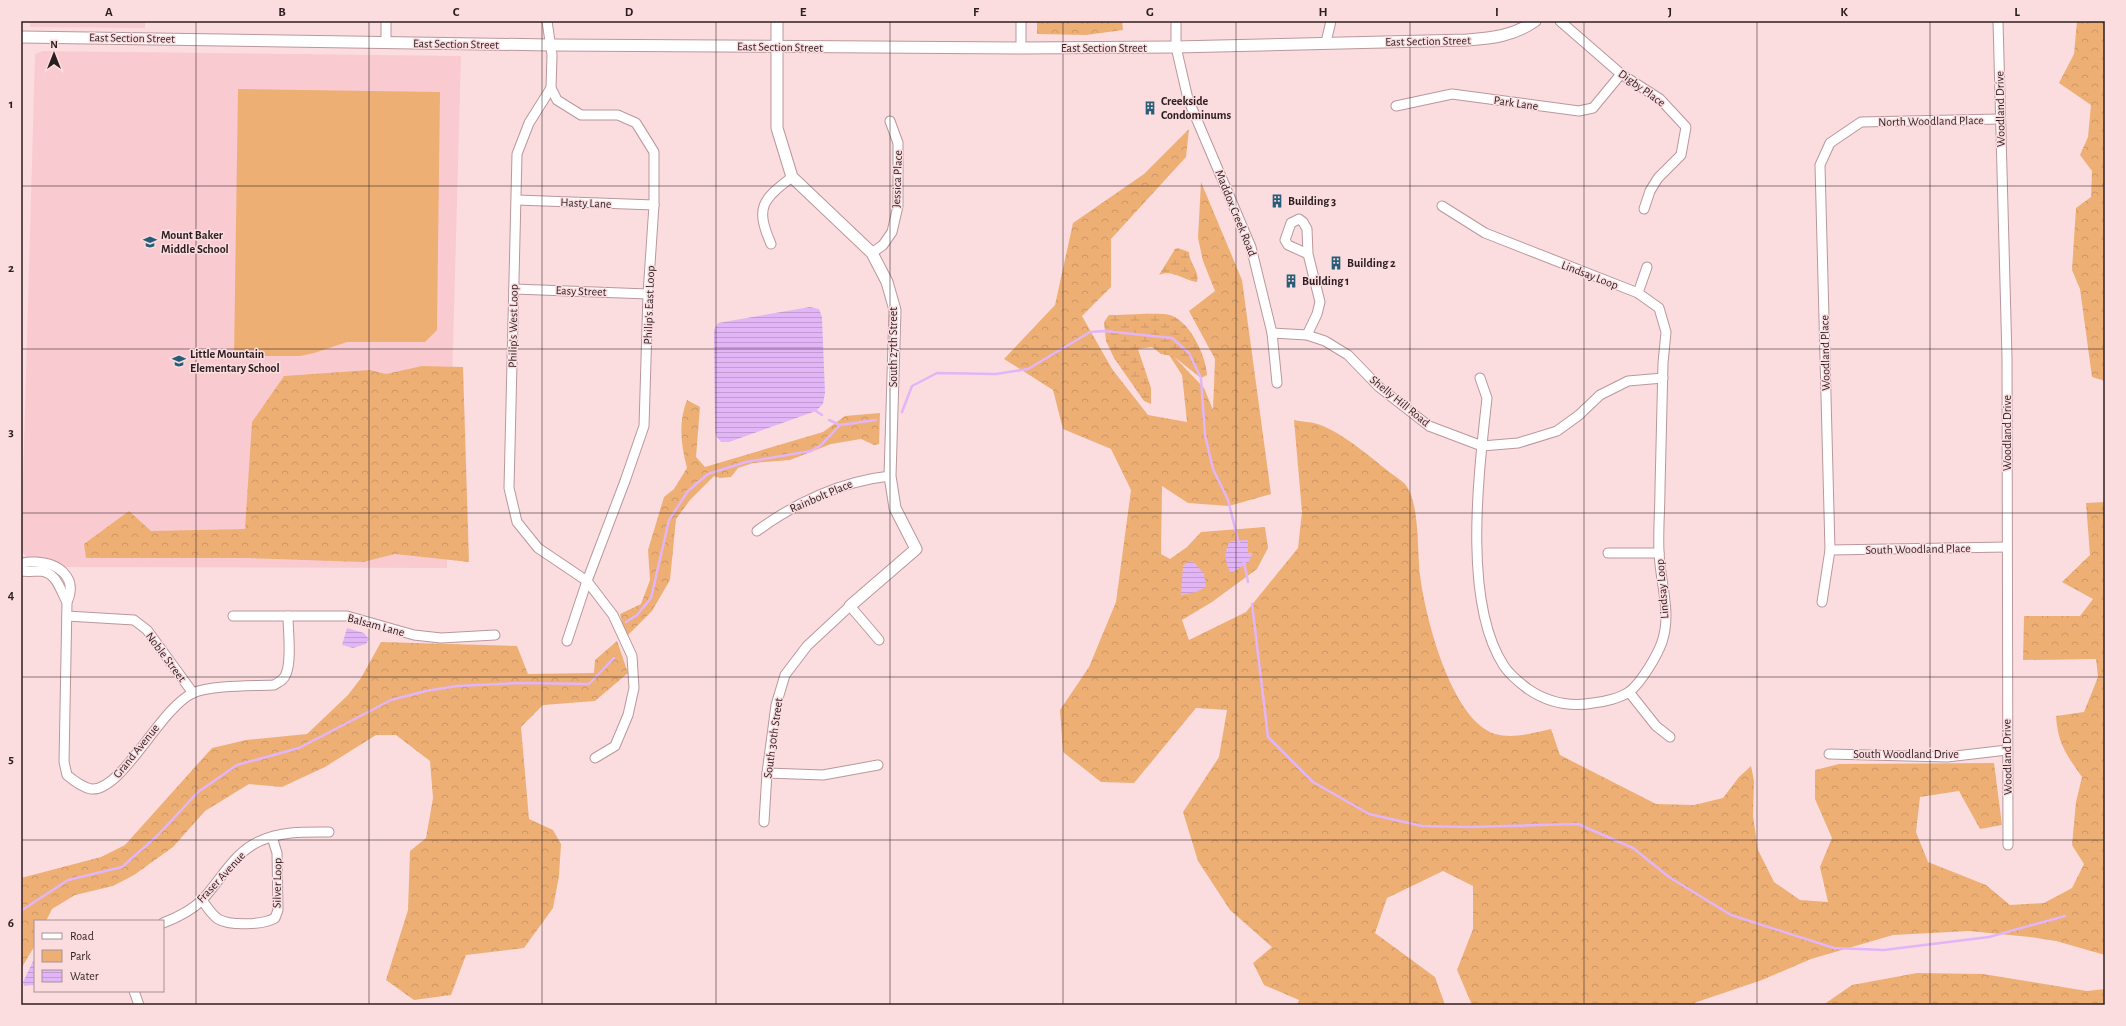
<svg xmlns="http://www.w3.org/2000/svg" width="2126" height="1026" font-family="'Alegreya Sans',sans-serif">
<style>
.built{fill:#f9cbd1}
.green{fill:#eeaf75}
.forest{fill:url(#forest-crowns)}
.wetland{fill:url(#wetland-marsh)}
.water{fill:url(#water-rules)}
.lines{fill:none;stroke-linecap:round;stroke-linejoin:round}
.stream{stroke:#e2b5f6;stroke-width:2.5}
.minor-casing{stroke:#ba979c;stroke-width:11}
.tertiary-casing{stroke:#ba979c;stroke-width:13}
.minor{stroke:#fff;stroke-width:9}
.tertiary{stroke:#fff;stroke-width:11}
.grid{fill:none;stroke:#2c1e20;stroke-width:1;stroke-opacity:0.55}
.labels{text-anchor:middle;stroke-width:3;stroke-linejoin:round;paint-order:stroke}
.street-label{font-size:12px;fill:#2c1e20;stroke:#fbdde0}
.poi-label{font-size:12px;font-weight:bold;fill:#2c1e20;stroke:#fbdde0;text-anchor:start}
.neatline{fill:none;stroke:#2c1e20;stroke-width:1.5}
.grid-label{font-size:13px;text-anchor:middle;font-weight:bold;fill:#2c1e20}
</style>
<defs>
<pattern id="forest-crowns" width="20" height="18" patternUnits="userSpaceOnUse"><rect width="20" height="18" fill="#eeaf75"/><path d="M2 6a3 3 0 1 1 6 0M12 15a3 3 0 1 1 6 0" fill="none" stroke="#cc9665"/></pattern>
<pattern id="wetland-marsh" width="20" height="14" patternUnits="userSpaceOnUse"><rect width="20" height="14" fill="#eeaf75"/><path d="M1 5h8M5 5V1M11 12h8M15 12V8" fill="none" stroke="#cc9665"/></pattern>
<pattern id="water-rules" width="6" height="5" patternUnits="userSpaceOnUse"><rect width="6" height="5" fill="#e2b5f6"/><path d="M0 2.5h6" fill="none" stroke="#c29bd3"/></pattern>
</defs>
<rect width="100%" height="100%" fill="#fbdde0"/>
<g class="built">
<polygon points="30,21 145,21 145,28 30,27"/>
<polygon points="43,51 461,56 447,568 65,567 60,563 43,557 26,557 21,550 35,54"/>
</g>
<polygon class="green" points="238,89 440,92 437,330 425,342 347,342 314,353 300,356 234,356"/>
<g class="forest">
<polygon points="1037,21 1122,21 1123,30 1086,35 1037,34"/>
<polygon points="2077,21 2105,21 2105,381 2092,377 2080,289 2072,270 2076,208 2091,197 2092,171 2080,155 2088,137 2091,105 2059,83 2074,54"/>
<path d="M 1189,129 L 1186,157 L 1111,239 L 1111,287 L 1082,316 L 1112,369 L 1148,415 L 1187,422 L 1182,375 L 1162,344 L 1204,388 L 1213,410 L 1215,359 L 1189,311 L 1215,291 L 1203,261 L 1198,238 L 1201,182 L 1242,280 L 1271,494 L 1229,506 L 1188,503 L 1162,486 L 1161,554 L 1170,559 L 1187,547 L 1201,532 L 1265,527 L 1268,548 L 1257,569 L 1212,602 L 1182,620 L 1189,640 L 1246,612 L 1298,548 L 1302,512 L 1294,420 C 1303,422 1315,422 1323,426 C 1343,434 1371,457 1388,471 C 1393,475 1400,479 1405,484 C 1420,502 1417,551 1420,575 C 1425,616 1451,720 1495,734 C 1513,739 1534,733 1551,729 L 1560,755 L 1656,804 L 1694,805 L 1723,798 L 1739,777 L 1751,766 L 1754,781 L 1753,816 L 1758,850 L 1774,882 L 1800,900 L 1828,902 L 1820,867 L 1832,838 L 1815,799 L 1815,770 L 1839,764 L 1994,763 L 2002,825 L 1980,829 L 1959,791 L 1920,797 L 1916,832 L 1928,862 L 1986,885 L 2010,905 L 2044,903 L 2072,888 L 2084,864 L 2072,845 L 2076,802 L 2082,777 C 2066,754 2058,744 2056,716 L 2084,712 L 2098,677 L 2096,659 L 2023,660 L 2024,616 L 2080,616 L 2093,599 L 2062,582 L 2090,555 L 2086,503 L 2105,502 L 2105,955 L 2056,941 L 2030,937 L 1969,931 L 1893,935 L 1811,959 L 1762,980 L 1688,1005 L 1472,1005 L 1457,970 L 1473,929 L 1473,886 L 1443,871 L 1387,898 L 1375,933 L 1435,977 L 1445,1005 L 1297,1005 L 1299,1000 L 1264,985 L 1253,963 L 1272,947 L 1230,910 L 1198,861 L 1183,812 L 1219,757 L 1227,710 L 1196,708 L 1134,783 L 1101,782 L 1063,752 L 1060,710 L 1089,667 L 1116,602 L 1131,490 L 1111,449 L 1063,429 L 1053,390 L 1004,359 L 1055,305 L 1073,223 L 1144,174 Z"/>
<polygon points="422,366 463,367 469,562 395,554 363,562 249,558 86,558 84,544 129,511 151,531 245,529 252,422 284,376 370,370 386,374"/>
<path d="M 687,400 L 700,407 L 696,457 L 705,467 L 823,432 L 845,416 L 880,413 L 879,444 L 874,445 L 861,439 L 831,444 L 790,460 L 753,463 L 738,468 L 731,477 L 720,478 L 714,476 L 690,500 L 676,519 L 670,580 L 652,611 L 626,637 L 620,614 L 641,604 L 650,580 L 648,550 L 664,497 L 674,489 L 687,468 C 681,445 678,423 687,400 Z"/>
<polygon points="617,641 628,673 595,701 543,705 521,727 529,819 553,830 561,844 559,876 553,908 524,948 466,955 451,995 414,1000 386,980 408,910 410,851 426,838 433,798 430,761 396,735 376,735 325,767 282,787 249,784 205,811 173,847 134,875 113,886 75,895 52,909 46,921 35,921 35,945 21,969 21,878 101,857 125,845 212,748 246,740 307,734 348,695 361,678 381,642 517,646 528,674 594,673 595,660"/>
<polygon points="1917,973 1983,974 2087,991 2105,989 2105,1005 1823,1005 1852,985"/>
</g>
<g class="wetland">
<path d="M 1178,248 L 1189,252 C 1189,263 1200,271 1197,282 C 1183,280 1172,269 1159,275 L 1175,249 Z"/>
<path d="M 1109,315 C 1121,315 1161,312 1170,315 C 1190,321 1206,356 1207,375 L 1201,378 L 1173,356 L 1161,354 L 1152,347 L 1138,349 L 1151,388 L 1151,404 L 1144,401 L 1114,358 L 1106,341 L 1104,322 Z"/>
</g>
<g class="water">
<polygon points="810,307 819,309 822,317 825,393 823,404 816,411 729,442 721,442 716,436 715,430 714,330 718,323"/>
<path d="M 1248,540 L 1248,553 L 1253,553 L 1248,563 L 1231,573 C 1225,564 1223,549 1231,541 Z"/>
<polygon points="1193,561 1204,574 1206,587 1196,592 1181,595 1183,566 1186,563"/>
<polygon points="347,628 364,633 369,639 366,644 353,648 342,645"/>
<polygon points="35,957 35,985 24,986 23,982"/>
</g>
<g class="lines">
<g class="stream">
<polyline points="816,411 822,415"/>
<polyline points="902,412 912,386 937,373 996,374 1028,369 1090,332 1105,331 1172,338 1189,353 1201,378 1205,435 1213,469 1228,500 1239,544"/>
<polyline points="829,420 840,425"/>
<polyline points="1244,562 1248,582"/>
<polyline points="1252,604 1268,737 1313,782 1369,814 1422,826 1469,827 1578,824 1633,848 1669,877 1731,915 1834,948 1884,950 1989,937 2065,916"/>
<polyline points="626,622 637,615 651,598 669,520 688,491 708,474 746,462 811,451 821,445 840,425 876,420"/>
<polyline points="22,910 68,880 122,867 158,835 198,792 237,765 299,748 391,700 426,691 457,686 520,683 589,684 614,658"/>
</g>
<g class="minor-casing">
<g id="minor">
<polyline points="547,21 552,55 551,88 529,123 517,154 509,488 517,522 538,548 587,581 613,615 632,656 634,688 628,715 615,746 595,758"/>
<polyline points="1176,21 1176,47 1188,99 1251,247 1272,333 1277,383"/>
<polyline points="1560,21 1621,74 1660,99 1686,127 1681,155 1658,178 1650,191 1644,209"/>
<polyline points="1998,21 2007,358 2008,845"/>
<polyline points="1326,42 1331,21"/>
<polyline points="386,43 386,21"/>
<polyline points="1021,48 1021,21"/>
<polyline points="551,88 557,100 581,115 618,115 636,123 654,152 654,205 648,294 644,426 625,481 587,581 567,641"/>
<polyline points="1396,106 1452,94 1579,111 1593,108 1621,74"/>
<polyline points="517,200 654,205"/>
<path d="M 1442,206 L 1485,233 L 1638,293 L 1659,308 L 1666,332 L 1663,363 C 1662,404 1661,446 1660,488 C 1660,509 1658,531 1659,552 C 1660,582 1672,613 1662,642 C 1657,656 1641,683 1629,692 C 1620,698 1604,702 1593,703 C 1570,707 1547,702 1528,689 C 1520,683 1510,675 1504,666 C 1462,602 1479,472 1487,398 L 1480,378"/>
<path d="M 771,244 C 755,207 762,200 792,177"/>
<polyline points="872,253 883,245 892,232 898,206 898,143 890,121"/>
<polyline points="514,289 648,294"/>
<polyline points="1638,293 1647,267"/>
<polyline points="1272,333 1307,335 1325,341 1348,355 1379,387 1429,426 1482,446 1518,443 1557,431 1579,415 1600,395 1628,381 1663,378"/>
<polyline points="1307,335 1317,314 1320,302 1308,254 1307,229 1303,222 1299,219 1291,223 1285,240 1288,245 1308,254"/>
<path d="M 757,531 C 795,503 842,481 890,476"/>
<polyline points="1830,550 2007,547"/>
<polyline points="1608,553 1659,553"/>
<path d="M 21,564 C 25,561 31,562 36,562 C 59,563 78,578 67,602 L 64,762 L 67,775 C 74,781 82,787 91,789 C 122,792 160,708 193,693 C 211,685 254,686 274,685 C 279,682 284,680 286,674 C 292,660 288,632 288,616"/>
<path d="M 21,571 C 27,572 34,571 41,571 C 57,573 60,590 67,602"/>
<polyline points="1822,602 1830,550 1820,165 1830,143 1861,122 2000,119"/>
<polyline points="67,616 134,620 147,630 193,693"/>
<polyline points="233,616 347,616 414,635 441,638 495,635"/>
<polyline points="1629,692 1656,726 1670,737"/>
<polyline points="1829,754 1947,757 2007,750"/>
<polyline points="767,773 823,775 878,765"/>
<polyline points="764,822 767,773 776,705 785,675 807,646 850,606 879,640"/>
<path d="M 202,900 C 207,907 211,914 218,919 C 230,926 263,925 275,918 L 278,910 L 277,853 L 272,837"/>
<path d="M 163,923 C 176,918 192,910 202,900 C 221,880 234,852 260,841 C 282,831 305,832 329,832"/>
<polyline points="134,991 139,1005"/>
</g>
</g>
<g class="tertiary-casing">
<g id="tertiary">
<polyline points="777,21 777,128 792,177 872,253 887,282 895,310 890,476 895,508 916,549 850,606"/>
<path d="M 21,37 L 550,45 L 1021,48 L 1176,47 L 1467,40 C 1493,38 1513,36 1535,21"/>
</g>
</g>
<use href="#minor" class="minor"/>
<use href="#tertiary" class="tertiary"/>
</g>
<path class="grid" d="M 196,21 L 196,1005M 369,21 L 369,1005M 542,21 L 542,1005M 716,21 L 716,1005M 890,21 L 890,1005M 1063,21 L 1063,1005M 1236,21 L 1236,1005M 1410,21 L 1410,1005M 1584,21 L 1584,1005M 1757,21 L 1757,1005M 1930,21 L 1930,1005M 21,186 L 2105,186M 21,349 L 2105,349M 21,513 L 2105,513M 21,677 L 2105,677M 21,840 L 2105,840"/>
<defs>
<g id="building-bare" transform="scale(1.08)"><path d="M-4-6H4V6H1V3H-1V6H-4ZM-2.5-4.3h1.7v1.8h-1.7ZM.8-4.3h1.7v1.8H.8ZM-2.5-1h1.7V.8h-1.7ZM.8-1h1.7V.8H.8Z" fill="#285d79" stroke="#fbdde0" stroke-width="2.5" paint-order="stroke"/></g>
<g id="school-bare" transform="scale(1.08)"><path d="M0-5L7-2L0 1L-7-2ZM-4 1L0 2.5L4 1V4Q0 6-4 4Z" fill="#285d79" stroke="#fbdde0" stroke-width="2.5" paint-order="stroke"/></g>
</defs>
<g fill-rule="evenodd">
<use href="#building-bare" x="1150" y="108"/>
<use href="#building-bare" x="1277" y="201"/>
<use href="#school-bare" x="150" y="242"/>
<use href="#building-bare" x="1336" y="263"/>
<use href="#building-bare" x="1291" y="281"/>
<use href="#school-bare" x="179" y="361"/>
</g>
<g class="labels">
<g class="street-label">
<text transform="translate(132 38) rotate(1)" y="4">East Section Street</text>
<text transform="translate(1428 41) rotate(-1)" y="4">East Section Street</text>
<text transform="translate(456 44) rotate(1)" y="4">East Section Street</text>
<text transform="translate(780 47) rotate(1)" y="4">East Section Street</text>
<text x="1104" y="52">East Section Street</text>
<text transform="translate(1642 88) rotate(36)" y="4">Digby Place</text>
<text transform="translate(1516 103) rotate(8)" y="4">Park Lane</text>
<text transform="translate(2000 109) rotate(-91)" y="4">Woodland Drive</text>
<text transform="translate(1931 121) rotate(-1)" y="4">North Woodland Place</text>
<text transform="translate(897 179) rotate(-88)" y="4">Jessica Place</text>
<text transform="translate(586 203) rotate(2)" y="4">Hasty Lane</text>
<text transform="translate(1236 213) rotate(68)" y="4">Maddox Creek Road</text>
<text transform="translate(1590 275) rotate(21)" y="4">Lindsay Loop</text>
<text transform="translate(581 291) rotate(2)" y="4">Easy Street</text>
<text transform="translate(649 305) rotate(-88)" y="4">Philip's East Loop</text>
<text transform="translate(513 326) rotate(-89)" y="4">Philip's West Loop</text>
<text transform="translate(893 347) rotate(-90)" y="4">South 27th Street</text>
<text transform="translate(1825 353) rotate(-91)" y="4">Woodland Place</text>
<text transform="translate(1400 401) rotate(39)" y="4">Shelly Hill Road</text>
<text transform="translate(2007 433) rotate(-90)" y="4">Woodland Drive</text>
<text transform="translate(821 496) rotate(-23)" y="4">Rainbolt Place</text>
<text transform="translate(1918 549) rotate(-1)" y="4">South Woodland Place</text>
<text transform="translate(1662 589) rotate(-95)" y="4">Lindsay Loop</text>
<text transform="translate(376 625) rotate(15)" y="4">Balsam Lane</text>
<text transform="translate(166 657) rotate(53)" y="4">Noble Street</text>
<text transform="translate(773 738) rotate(-82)" y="4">South 30th Street</text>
<text transform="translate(136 751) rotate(-51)" y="4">Grand Avenue</text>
<text x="1906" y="758">South Woodland Drive</text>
<text transform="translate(2007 757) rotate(-91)" y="4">Woodland Drive</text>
<text transform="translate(221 877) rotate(-47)" y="4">Fraser Avenue</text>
<text transform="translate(277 883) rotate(-89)" y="4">Silver Loop</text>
</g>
<g class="poi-label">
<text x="1161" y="105">Creekside<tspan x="1161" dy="14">Condominums</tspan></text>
<text x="1288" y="205">Building 3</text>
<text x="161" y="239">Mount Baker<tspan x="161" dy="14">Middle School</tspan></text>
<text x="1347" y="267">Building 2</text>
<text x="1302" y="285">Building 1</text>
<text x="190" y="358">Little Mountain<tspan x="190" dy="14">Elementary School</tspan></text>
</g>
</g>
<rect width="2126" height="1026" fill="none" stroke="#fbdde0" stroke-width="44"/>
<rect x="34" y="920" width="130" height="72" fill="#fbdde0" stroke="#a89193"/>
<rect x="42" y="933" width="20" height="6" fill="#ffffff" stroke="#a89193"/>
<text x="70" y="940" font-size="12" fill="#2c1e20">Road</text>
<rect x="42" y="950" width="20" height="12" fill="#eeaf75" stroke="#a89193"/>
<text x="70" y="960" font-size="12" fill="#2c1e20">Park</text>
<rect x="42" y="970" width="20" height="12" fill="url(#water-rules)" stroke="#a89193"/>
<text x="70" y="980" font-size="12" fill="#2c1e20">Water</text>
<g transform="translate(54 54)" stroke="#fbdde0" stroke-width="3" paint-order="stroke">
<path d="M0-3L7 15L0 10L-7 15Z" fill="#2c1e20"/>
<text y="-6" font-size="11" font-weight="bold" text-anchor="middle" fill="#2c1e20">N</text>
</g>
<rect x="22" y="22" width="2082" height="982" class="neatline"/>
<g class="grid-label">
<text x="109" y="16">A</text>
<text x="282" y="16">B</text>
<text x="456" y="16">C</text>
<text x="629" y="16">D</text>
<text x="803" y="16">E</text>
<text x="976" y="16">F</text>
<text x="1150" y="16">G</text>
<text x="1323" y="16">H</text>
<text x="1497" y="16">I</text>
<text x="1670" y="16">J</text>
<text x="1844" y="16">K</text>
<text x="2017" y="16">L</text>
<text x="11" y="108">1</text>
<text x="11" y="272">2</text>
<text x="11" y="436">3</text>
<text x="11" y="599">4</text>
<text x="11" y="763">5</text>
<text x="11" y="927">6</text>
</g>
</svg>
